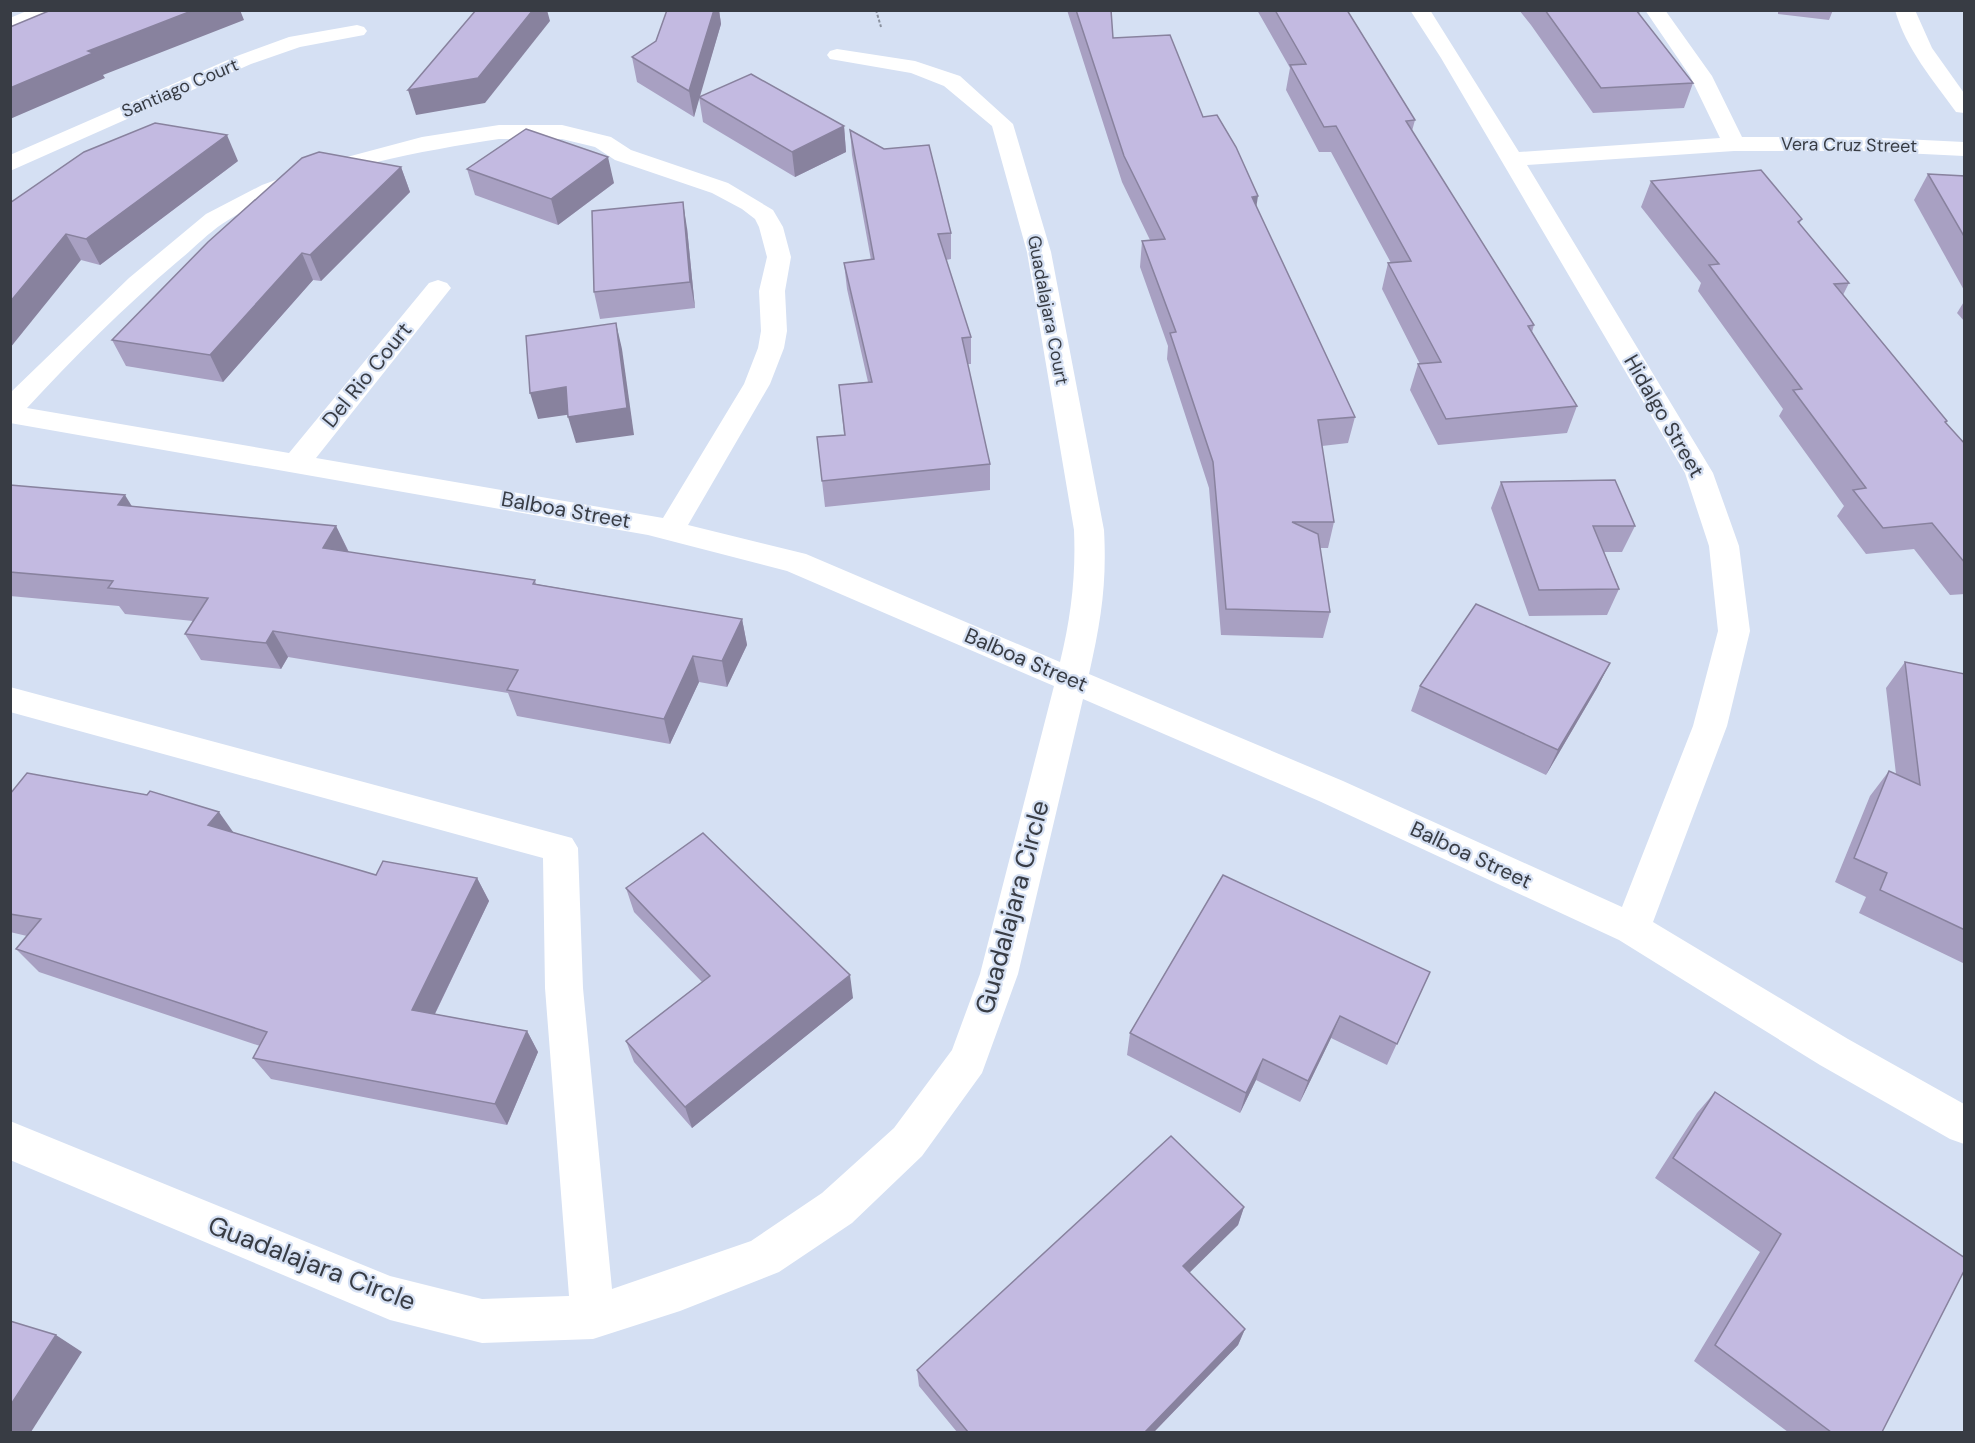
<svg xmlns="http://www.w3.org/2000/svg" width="1975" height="1443" font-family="'DM Sans',sans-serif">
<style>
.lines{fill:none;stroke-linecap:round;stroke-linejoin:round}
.path{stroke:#8a919f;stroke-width:2;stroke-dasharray:3 2;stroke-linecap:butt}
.minor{fill:#fff;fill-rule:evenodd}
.wall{fill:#a8a0c2}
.shaded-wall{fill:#88829e}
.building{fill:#c3bae1;stroke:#88829e;stroke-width:1.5}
.labels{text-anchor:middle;stroke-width:4.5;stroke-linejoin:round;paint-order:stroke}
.far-street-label{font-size:18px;fill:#383c44;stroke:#d5e0f3}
.street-label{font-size:21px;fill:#383c44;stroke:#d5e0f3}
.near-street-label{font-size:26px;fill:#383c44;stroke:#d5e0f3}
</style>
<rect width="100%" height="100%" fill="#d5e0f3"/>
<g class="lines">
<polyline class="path" points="876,10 881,27"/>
<g class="minor">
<polygon points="29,10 58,10 55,14 10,31 10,18"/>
<path d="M 1410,10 L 1430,10 L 1519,152 L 1720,138 L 1690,76 L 1645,10 L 1665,10 L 1712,76 L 1742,137 L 1862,137 L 1964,142 L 1964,156 L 1862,151 L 1734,151 L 1527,165 L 1713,473 L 1739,546 L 1750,631 L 1727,726 L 1653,922 L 1848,1039 L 1964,1104 L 1964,1144 L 1950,1139 L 1820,1065 L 1619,940 L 1319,801 L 1083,699 L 1018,974 L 982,1073 L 922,1156 L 852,1223 L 779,1272 L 680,1311 L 593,1339 L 482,1343 L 390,1320 L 10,1160 L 10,1121 L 390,1276 L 482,1299 L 569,1296 L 545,988 L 543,858 L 10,712 L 10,687 L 572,838 L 578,848 L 583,988 L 612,1289 L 751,1241 L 822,1193 L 894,1128 L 952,1050 L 980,974 L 1054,686 L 787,571 L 648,535 L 10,423 L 10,393 L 129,278 L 206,214 L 262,185 L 317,165 L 422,137 L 499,125 L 562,125 L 611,137 L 631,150 L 728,183 L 773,210 L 783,227 L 791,257 L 785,291 L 787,331 L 784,348 L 770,384 L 688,525 L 806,554 L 1060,662 C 1071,617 1076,576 1074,530 L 1027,252 L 992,126 L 944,86 L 911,73 L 830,59 L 827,55 L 830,51 L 837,49 L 915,61 L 960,76 L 1013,124 L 1051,252 L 1104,530 C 1107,584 1101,621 1089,674 L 1343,781 L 1622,907 L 1693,726 L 1718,631 L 1709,546 L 1685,473 L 1441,58 ZM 499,139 L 562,139 L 595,147 L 615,160 L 712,193 L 742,209 L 755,219 L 759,227 L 767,257 L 759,291 L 761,331 L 758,348 L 744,384 L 663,518 L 316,458 L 451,288 L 447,283 L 438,280 L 429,283 L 289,453 L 27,408 C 74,357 124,307 177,262 C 192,250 206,235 222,224 C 300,172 409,153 499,139 Z"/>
<path d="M 1895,10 L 1915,10 L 1932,48 L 1964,93 L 1964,113 L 1956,112 C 1933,80 1906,49 1895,10 Z"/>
<polygon points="357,25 364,27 367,31 364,35 300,47 251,64 10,171 10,155 237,56 289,37"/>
</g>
</g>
<g class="wall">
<polygon points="667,10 719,10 721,24 699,97 844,126 846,152 795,177 703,122 699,97 694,117 637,82 632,57 656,41"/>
<polygon points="1067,10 1111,10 1113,38 1203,117 1256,207 1355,417 1348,443 1322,446 1334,522 1328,548 1320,548 1330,612 1323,638 1221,635 1209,488 1167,359 1168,346 1140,267 1142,241 1150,240 1122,182"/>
<polygon points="1257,10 1347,10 1415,120 1412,131 1534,325 1532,332 1577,406 1567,433 1438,445 1410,390 1418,364 1420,364 1382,289 1388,263 1391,263 1331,152 1319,152 1286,90 1290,68"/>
<polygon points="1519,10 1640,10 1639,15 1693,83 1684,108 1593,113 1531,25"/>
<polygon points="1778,10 1833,10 1829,20 1778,14"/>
<polygon points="850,130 951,233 951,259 946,260 971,337 971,364 967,364 990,464 990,490 825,507 817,437 844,435 839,385 868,382 847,289 844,263 871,260 852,155"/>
<polygon points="238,161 100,265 81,260 10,203"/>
<polygon points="401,167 410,192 321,281 313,280 223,382 126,366 112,340"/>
<polygon points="467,169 614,183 558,225 475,195"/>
<polygon points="1928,174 1965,176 1965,292 1914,200"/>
<polygon points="1651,181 1802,219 1799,224 1849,283 1843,295 1947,421 1946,423 1965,444 1965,594 1950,595 1914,549 1866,554 1837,516 1844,506 1779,416 1783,409 1698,291 1701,283 1641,207"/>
<polygon points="687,228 695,308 600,319 594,292"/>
<polygon points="1965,300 1965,322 1957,313"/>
<polygon points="1501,482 1635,526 1622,552 1604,552 1619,589 1607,615 1529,616 1491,508"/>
<polygon points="10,485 132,506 336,526 349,552 535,580 536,584 742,619 747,645 727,687 699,682 670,744 517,716 508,693 288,657 281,669 201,660 185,634 193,621 125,614 119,606 10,596"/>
<polygon points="1905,662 1965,674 1965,964 1859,913 1866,897 1835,882 1870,796 1889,771 1896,774 1886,688"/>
<polygon points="1610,663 1597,688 1546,775 1411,711 1420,686"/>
<polygon points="10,794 234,833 376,875 477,878 489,901 435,1014 527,1031 538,1052 507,1125 271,1079 253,1058 260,1046 39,972 16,949 27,936 10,932"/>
<polygon points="626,888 853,998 692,1128 634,1062 626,1041 702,982 634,912"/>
<polygon points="1430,972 1387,1065 1331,1038 1300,1102 1256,1080 1240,1113 1127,1055 1130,1033"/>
<polygon points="1715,1092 1882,1432 1788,1432 1694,1361 1760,1252 1655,1178 1697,1113"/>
<polygon points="1244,1207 1238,1225 1189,1272 1245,1329 1238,1345 1154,1432 957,1432 919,1386 917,1370"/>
</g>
<g class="shaded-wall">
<polygon points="194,10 240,10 244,20 103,75 105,78 10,119 10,88 88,51"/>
<polygon points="533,10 547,10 550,21 485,103 416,115 408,90"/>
<polygon points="714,10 719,10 721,24 694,117 689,91"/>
<polygon points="844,126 846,152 795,177 792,152"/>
<polygon points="227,135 238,161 100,265 86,239"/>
<polygon points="608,157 614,183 558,225 551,199"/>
<polygon points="401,167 410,192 321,281 310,255"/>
<polygon points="1258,196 1254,222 1252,197"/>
<polygon points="683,202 687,228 695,308 690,282"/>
<polygon points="66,234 81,260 10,348 10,302"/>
<polygon points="302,253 313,280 223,382 210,355"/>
<polygon points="616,323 622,349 634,435 576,443 568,417"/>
<polygon points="566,387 573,414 538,419 530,393"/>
<polygon points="125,495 141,521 118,505"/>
<polygon points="336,526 349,553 323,548"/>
<polygon points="742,619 747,645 727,687 722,661"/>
<polygon points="273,631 288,657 281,669 266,643"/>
<polygon points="693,656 699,682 670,744 664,719"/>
<polygon points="1610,663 1597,688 1546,775 1558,750"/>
<polygon points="219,812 236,836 208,825"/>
<polygon points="477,878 489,901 426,1032 412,1010"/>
<polygon points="850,975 853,998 692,1128 685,1107"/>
<polygon points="1340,1016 1331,1038 1300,1102 1308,1081"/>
<polygon points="527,1031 538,1052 507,1125 495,1104"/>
<polygon points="1263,1059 1256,1080 1240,1113 1246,1093"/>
<polygon points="1244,1207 1238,1225 1178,1284 1183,1266"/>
<polygon points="1245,1329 1238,1345 1154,1432 1145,1432"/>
<polygon points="56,1335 82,1352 31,1432 10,1432 10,1406"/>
</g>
<g class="building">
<polygon points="51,10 194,10 88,51 93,53 10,88 10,27"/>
<polygon points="476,10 533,10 478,78 408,90"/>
<polygon points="667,10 714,10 689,91 632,57 656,41"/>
<polygon points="1076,10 1111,10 1113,38 1170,35 1203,117 1217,115 1236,147 1258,196 1252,197 1355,417 1318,420 1334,522 1292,522 1318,534 1330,612 1226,609 1213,462 1170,333 1176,332 1142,241 1165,239 1124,156"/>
<polygon points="1275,10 1347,10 1415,120 1406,121 1534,325 1528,326 1577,406 1446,419 1418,364 1441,362 1388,263 1411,261 1336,126 1324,127 1290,65 1306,64"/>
<polygon points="1545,10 1636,10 1693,83 1601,88"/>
<polygon points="751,74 844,126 792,152 699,97"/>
<polygon points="155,123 227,135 86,239 66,234 10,302 10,203 84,152"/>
<polygon points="526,129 608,157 551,199 467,169"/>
<polygon points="850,130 884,149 929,145 951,233 938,234 971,337 962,338 990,464 822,481 817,437 845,435 839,385 872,382 844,263 874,259"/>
<polygon points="319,152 401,167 310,255 302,253 210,355 112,340 208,242 302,158"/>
<polygon points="1761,170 1802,219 1798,222 1849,283 1834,284 1947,421 1945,422 1965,444 1965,563 1932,523 1883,528 1853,490 1866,488 1793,390 1802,389 1709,265 1719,264 1651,181"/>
<polygon points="1928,174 1965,176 1965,238"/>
<polygon points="683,202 690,282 594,292 592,211"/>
<polygon points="616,323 627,408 568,417 566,387 530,393 526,336"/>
<polygon points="1615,480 1635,526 1593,526 1619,589 1539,590 1501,482"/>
<polygon points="10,485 125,495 118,505 336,526 323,548 535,580 533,584 742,619 722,661 693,656 664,719 507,690 518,670 273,631 266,643 185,634 208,598 108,588 113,581 10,572"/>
<polygon points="1476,604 1610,663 1558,750 1420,686"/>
<polygon points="1905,662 1965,674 1965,930 1880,890 1887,873 1854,858 1889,771 1920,785"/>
<polygon points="27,773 147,795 150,791 219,812 208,825 376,875 383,861 477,878 412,1010 527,1031 495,1104 253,1058 267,1032 16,949 41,919 10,914 10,794"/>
<polygon points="703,833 850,975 685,1107 626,1041 710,976 626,888"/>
<polygon points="1223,875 1430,972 1397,1044 1340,1016 1308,1081 1263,1059 1246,1093 1130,1033"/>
<polygon points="1715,1092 1965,1258 1965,1269 1882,1432 1831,1432 1715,1345 1781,1234 1673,1158"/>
<polygon points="1171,1136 1244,1207 1183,1266 1245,1329 1145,1432 968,1432 917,1370"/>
<polygon points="10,1321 56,1335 10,1406"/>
</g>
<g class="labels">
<g class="far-street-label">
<text transform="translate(180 88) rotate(-23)" y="6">Santiago Court</text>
<text transform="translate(1849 145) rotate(1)" y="6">Vera Cruz Street</text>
<text transform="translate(1048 310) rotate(79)" y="6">Guadalajara Court</text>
</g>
<g class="street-label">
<text transform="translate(367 375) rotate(-51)" y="7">Del Rio Court</text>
<text transform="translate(1664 416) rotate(60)" y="7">Hidalgo Street</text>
<text transform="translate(566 510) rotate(10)" y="7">Balboa Street</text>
<text transform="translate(1026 660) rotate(23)" y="7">Balboa Street</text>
<text transform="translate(1471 855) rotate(25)" y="7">Balboa Street</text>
</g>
<g class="near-street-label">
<text transform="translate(1012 907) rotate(-75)" y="9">Guadalajara Circle</text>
<text transform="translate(312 1263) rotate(21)" y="9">Guadalajara Circle</text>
</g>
</g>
<rect width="1975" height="1443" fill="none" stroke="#383c44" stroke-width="24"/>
</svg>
